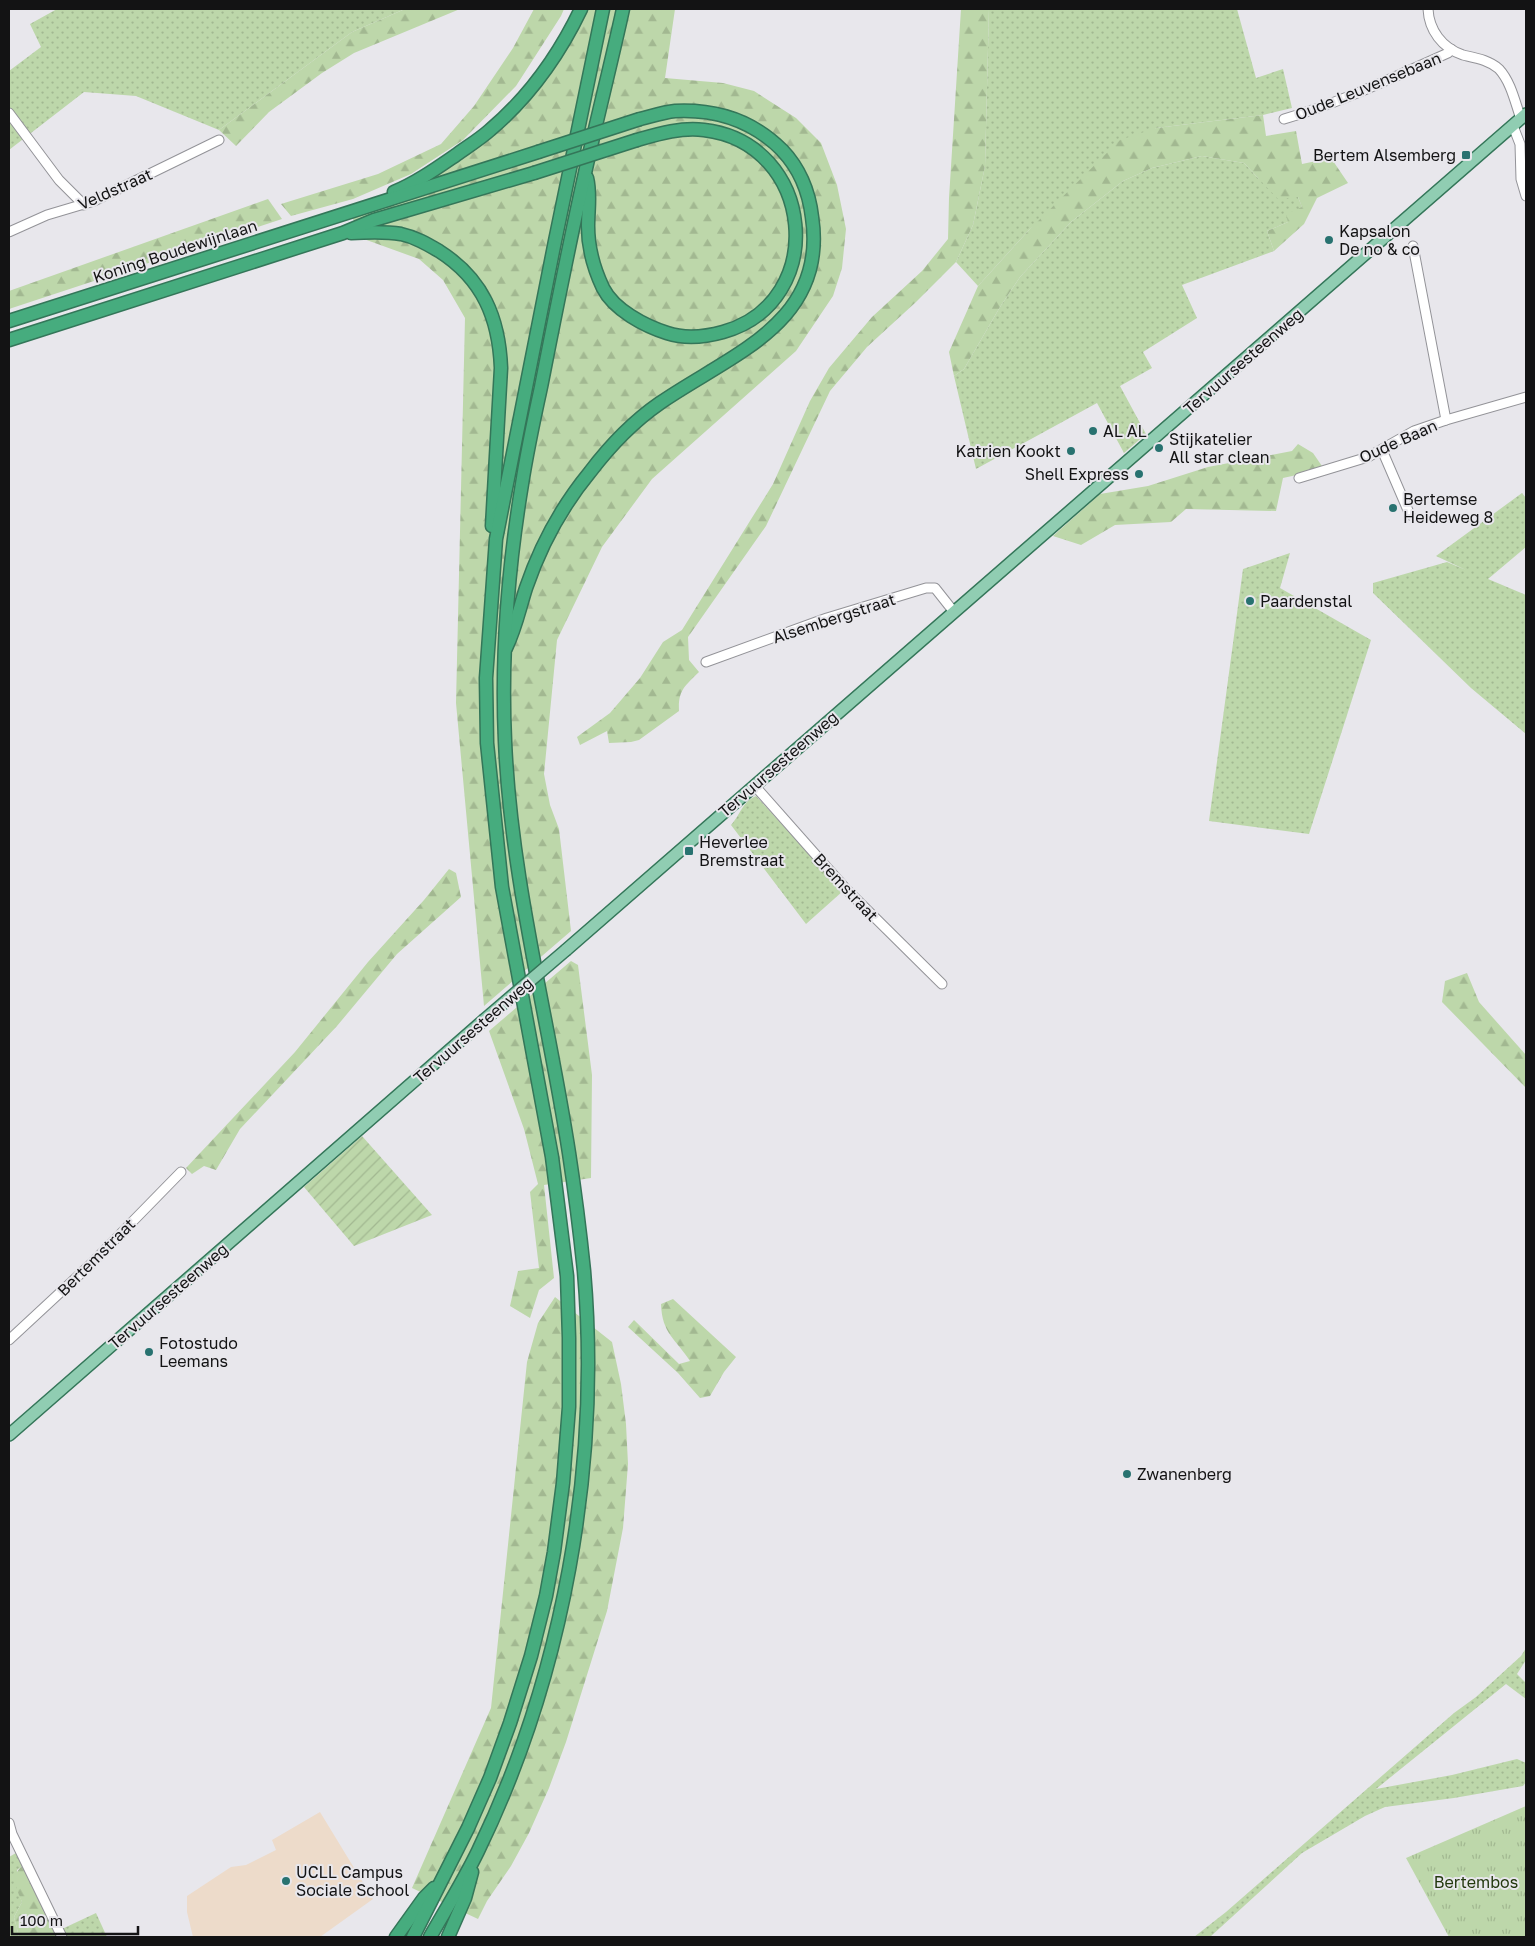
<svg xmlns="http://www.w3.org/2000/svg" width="1535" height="1946" font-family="'Golos Text',sans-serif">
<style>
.education{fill:#eddbca}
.grass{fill:url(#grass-dots)}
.forest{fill:url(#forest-firs)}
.park{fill:url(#park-tufts)}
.garden{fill:url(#garden-furrows)}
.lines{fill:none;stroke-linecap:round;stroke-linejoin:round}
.minor-casing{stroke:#939398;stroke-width:11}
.major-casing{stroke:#347659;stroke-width:14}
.highway-casing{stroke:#347659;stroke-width:15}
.minor{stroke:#fff;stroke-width:9}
.major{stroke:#90cdb2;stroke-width:11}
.highway{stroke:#46ac7e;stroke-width:12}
.major-bridge-casing{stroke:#347659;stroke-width:14;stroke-linecap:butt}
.highway-bridge-casing{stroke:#347659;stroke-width:15;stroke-linecap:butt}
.major-bridge{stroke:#90cdb2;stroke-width:11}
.highway-bridge{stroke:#46ac7e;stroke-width:12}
.poi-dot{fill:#287270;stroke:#e8e7ec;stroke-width:2}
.labels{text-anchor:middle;stroke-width:4;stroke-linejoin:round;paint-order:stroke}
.street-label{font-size:16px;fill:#131314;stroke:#e8e7ec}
.poi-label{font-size:16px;fill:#131314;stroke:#e8e7ec;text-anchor:start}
.park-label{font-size:16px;fill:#23390e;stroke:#e8e7ec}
</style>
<defs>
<pattern id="grass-dots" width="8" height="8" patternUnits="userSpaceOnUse" patternTransform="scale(1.25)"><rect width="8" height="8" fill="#bdd7aa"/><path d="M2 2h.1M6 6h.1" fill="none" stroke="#a2b891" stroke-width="1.8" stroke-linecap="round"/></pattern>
<pattern id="forest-firs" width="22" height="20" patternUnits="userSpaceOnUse" patternTransform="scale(1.25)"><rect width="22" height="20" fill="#bdd7aa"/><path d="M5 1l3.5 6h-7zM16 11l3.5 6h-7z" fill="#a2b891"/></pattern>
<pattern id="park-tufts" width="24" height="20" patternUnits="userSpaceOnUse" patternTransform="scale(1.25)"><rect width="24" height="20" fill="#bdd7aa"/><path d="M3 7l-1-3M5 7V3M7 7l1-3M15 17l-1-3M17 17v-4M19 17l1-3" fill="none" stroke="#a2b891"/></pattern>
<pattern id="garden-furrows" width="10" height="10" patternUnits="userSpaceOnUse" patternTransform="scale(1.25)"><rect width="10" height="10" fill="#bdd7aa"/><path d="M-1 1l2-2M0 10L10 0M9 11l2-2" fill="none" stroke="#a2b891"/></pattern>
</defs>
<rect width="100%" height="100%" fill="#e8e7ec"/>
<polygon class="education" points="320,1812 373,1899 320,1937 193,1937 187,1912 187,1896 231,1867 246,1865 276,1850 272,1840"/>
<g class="grass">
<polygon points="57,9 405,9 352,32 219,130 136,96 84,92 9,150 9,71 41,47 30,24"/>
<polygon points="989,9 1237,9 1256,78 1283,69 1292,108 1263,115 1156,128 1029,230 978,286 956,262 973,225 985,166"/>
<polygon points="1202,156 1244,163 1258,178 1298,197 1302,207 1288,222 1267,231 1274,251 1182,285 1197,318 1143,352 1152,368 1120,386 1146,434 1124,453 1097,403 976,469 954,376 964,369 1000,307 1020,277 1071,222 1123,181 1152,168"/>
<polygon points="1522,493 1526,498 1526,547 1488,579 1526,595 1526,734 1471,688 1373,593 1373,583 1447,562 1466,570 1436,556"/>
<polygon points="1290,553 1280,588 1371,640 1309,834 1209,821 1243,569"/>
<path d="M 756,796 L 843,891 L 806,924 L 731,825 C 741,814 742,802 756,796 Z"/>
<polygon points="1526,1648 1526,1660 1517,1674 1526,1683 1526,1699 1506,1684 1376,1789 1452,1775 1517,1759 1526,1763 1526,1782 1523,1786 1454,1798 1385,1807 1365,1816 1302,1853 1210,1937 1194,1937 1226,1912 1454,1713 1476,1697 1521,1656"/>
<polygon points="16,1853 22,1866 17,1870 18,1891 22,1902 14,1917 19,1937 9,1937 9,1857"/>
<polygon points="96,1913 107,1937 66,1937 62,1929"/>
</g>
<g class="forest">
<polygon points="405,9 460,9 354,53 322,73 269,112 236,146 219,130 352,32"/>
<polygon points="534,9 564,9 561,16 516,86 463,140 411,174 353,199 291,216 281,204 378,174 441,144 474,106 513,48"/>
<polygon points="580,9 675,9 665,78 723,83 754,91 796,118 821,143 837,185 846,229 842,268 833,296 796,351 652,479 602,547 557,640 544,774 550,805 559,829 571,931 484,1006 456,703 465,318 443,280 419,259 361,238 352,216 440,174 491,138 510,119"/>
<path d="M 961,9 L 989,9 L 985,166 L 973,225 L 956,262 L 916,302 L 867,347 L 830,391 L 766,526 L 688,637 L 689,660 L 699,672 C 685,686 678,690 679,711 L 639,740 L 631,742 L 609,743 L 607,731 L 580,745 L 577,737 L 610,713 L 640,678 L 663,642 L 682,630 L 773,484 L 810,401 L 829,368 L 872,317 L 922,271 L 948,239 L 949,198 Z"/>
<polygon points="1263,115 1266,136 1296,131 1302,164 1331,158 1348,183 1317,198 1304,224 1274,251 1267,231 1288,222 1286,214 1302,207 1298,197 1278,199 1244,163 1202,156 1152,168 1123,181 1071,222 1020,277 1000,307 964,369 954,376 949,352 978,286 1029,230 1120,140 1156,128"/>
<polygon points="268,199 282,219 9,309 9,291"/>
<polygon points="1298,444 1313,453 1324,469 1283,478 1276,511 1186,509 1171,522 1115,525 1081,545 1053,536 1100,494 1148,486 1208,467 1292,451"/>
<polygon points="449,869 456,873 461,897 397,954 337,1026 240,1129 216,1170 204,1166 192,1174 186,1168 295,1052 368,962 424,900"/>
<polygon points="571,961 578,965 592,1075 591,1178 544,1185 554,1278 539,1290 530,1318 510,1306 518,1271 539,1268 530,1192 538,1184 524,1129 489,1031"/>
<polygon points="1467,973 1479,1002 1526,1055 1526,1088 1442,1002 1445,981"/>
<polygon points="555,1297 612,1342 621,1384 626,1424 628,1464 623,1528 607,1611 566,1742 549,1788 529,1833 511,1866 487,1901 478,1919 412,1888 491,1708 527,1362 538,1323"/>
<path d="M 673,1299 L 736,1357 L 724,1372 L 710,1396 L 700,1398 L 678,1373 L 628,1327 L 634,1320 L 679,1364 L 690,1361 C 676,1339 662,1334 661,1304 Z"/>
<path d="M 22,1866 L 57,1937 L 19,1937 L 14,1917 L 22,1902 C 17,1890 10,1876 22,1866 Z"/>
</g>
<polygon class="park" points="1526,1806 1526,1937 1449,1937 1406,1858"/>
<polygon class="garden" points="362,1136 432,1215 354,1246 304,1187"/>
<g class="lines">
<g class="minor-casing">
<g id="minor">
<path d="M 1428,9 C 1429,30 1442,48 1463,55 C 1476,58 1489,60 1499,69 C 1511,82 1515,102 1521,119"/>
<polyline points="9,113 59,180 84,205"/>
<path d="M 1284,119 C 1340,103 1394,77 1448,53 L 1451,49"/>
<polyline points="1513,126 1520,144 1521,179 1526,196"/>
<polyline points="9,232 47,215 94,201 219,140"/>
<polyline points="1413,246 1446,420"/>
<polyline points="1382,450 1410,515"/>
<polyline points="1299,478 1368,457 1414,431 1446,420 1526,397"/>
<polyline points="706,662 827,618 926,588 935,588 954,612"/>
<polyline points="754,785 846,889 942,984"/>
<polyline points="9,1340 92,1263 181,1172"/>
<polyline points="9,1823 12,1834 62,1937"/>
</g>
</g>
<g class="major-casing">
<g id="major">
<polyline points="566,950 1526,114"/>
<polyline points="9,1435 484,1020"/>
</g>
</g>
<g class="highway-casing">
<g id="highway">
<path d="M 587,178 C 591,194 588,210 588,226 C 588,248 594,269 603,288 C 614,310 645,326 667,333 C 685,339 705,337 723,332 C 830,302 815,143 704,130 C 681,127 658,134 637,140"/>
<path d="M 394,192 C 416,183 437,168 456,155 C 467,147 480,139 490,130 C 529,97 559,55 581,9"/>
<path d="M 351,233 C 367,232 384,231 401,234 C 415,237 427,244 439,251 C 483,279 499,318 501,368 L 492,526"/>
<polyline points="9,321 538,152"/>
<polyline points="9,340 343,233 374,220 534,173"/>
<path d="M 506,648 C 516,627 519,610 526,588 C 540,547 562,506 590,472 C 609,447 634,421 660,403 C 731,354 828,323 812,217 C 809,191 800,169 782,150 C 753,121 716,109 675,111 C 664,112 652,116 640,119"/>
<polyline points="396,1937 424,1898 434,1888"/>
<polyline points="413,1937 468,1828 490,1778 510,1723 531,1656 546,1596 554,1552 563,1483 569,1407 569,1338 567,1276 552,1157 502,887 487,743 486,678 496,539 555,241 603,9"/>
<path d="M 430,1937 C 446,1909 464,1880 478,1851 C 563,1676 601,1465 584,1271 C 580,1232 575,1192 569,1153 C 548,1016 511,881 505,741 C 501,656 508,569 522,484 C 527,452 534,419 541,387 C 555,316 569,244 585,173 C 597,118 611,64 623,9"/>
<polyline points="448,1937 465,1898 472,1872"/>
</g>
</g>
<use href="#minor" class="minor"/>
<use href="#major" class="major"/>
<use href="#highway" class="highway"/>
<g class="major-bridge-casing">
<polyline id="major-bridge" points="484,1020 566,950"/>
</g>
<g class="highway-bridge-casing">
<g id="highway-bridge">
<polyline points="538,152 640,119"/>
<polyline points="534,173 637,140"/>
</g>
</g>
<use href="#major-bridge" class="major-bridge"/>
<use href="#highway-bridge" class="highway-bridge"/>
</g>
<g class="poi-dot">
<rect x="1461" y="150" width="10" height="10" rx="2.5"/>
<circle cx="1329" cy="240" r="5"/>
<circle cx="1093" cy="431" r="5"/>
<circle cx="1159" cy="448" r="5"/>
<circle cx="1071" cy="451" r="5"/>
<circle cx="1139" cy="474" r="5"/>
<circle cx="1393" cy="508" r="5"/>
<circle cx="1250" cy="601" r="5"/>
<rect x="684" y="846" width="10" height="10" rx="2.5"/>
<circle cx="149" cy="1352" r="5"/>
<circle cx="1127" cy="1474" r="5"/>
<circle cx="286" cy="1881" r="5"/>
</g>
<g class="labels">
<g class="street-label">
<text transform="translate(1368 86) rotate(-22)" y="6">Oude Leuvensebaan</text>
<text transform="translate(115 189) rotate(-24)" y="6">Veldstraat</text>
<text transform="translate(175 251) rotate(-18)" y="6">Koning Boudewijnlaan</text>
<text transform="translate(1243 361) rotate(-41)" y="6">Tervuursesteenweg</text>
<text transform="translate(1398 441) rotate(-24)" y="6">Oude Baan</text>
<text transform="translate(834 618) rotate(-18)" y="6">Alsembergstraat</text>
<text transform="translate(778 764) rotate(-41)" y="6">Tervuursesteenweg</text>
<text transform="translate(846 887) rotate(47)" y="6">Bremstraat</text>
<text transform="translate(473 1030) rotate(-41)" y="6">Tervuursesteenweg</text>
<text transform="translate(96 1257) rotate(-45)" y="6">Bertemstraat</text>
<text transform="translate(168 1296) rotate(-41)" y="6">Tervuursesteenweg</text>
</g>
<g class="poi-label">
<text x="1456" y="161" text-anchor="end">Bertem Alsemberg</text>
<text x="1339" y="237">Kapsalon<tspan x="1339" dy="18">De no &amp; co</tspan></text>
<text x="1103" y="437">AL AL</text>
<text x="1169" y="445">Stijkatelier<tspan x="1169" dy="18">All star clean</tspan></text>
<text x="1061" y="457" text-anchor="end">Katrien Kookt</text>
<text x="1129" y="480" text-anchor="end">Shell Express</text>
<text x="1403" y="505">Bertemse<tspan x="1403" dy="18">Heideweg 8</tspan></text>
<text x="1260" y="607">Paardenstal</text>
<text x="699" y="848">Heverlee<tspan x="699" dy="18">Bremstraat</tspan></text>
<text x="159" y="1349">Fotostudo<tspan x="159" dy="18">Leemans</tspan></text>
<text x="1137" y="1480">Zwanenberg</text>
<text x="296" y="1878">UCLL Campus<tspan x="296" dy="18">Sociale School</tspan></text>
</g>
<g class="park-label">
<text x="1476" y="1888">Bertembos</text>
</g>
</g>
<rect width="1535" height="1946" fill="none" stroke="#131314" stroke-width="20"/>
<path d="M12 1926v8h126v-8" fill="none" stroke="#131314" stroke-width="2.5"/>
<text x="20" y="1926" font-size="15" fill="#131314" stroke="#e8e7ec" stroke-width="4" paint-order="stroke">100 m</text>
</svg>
